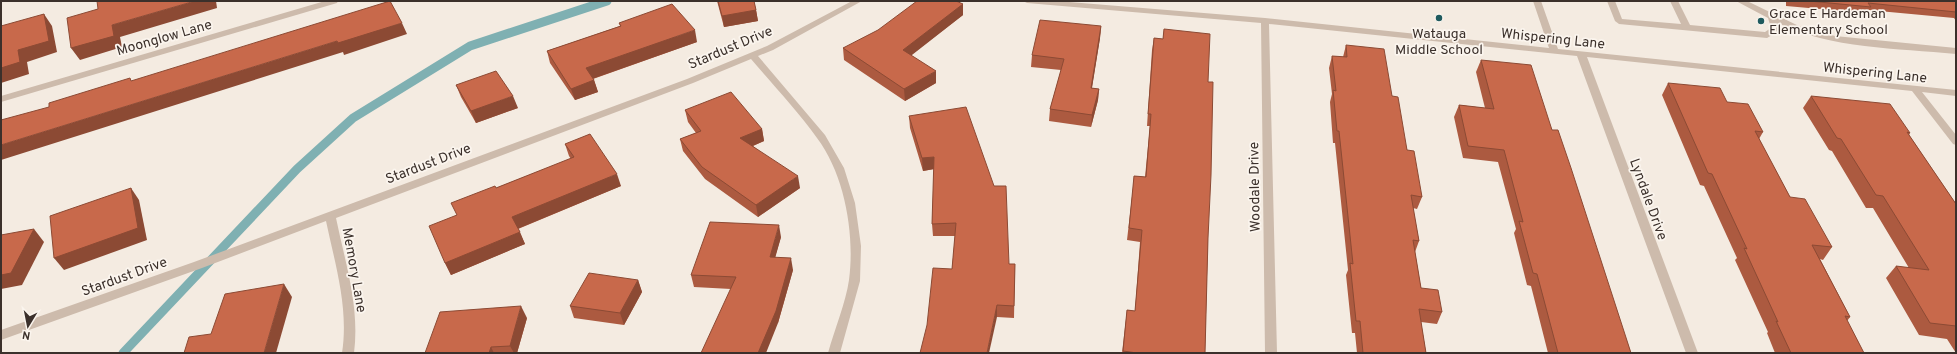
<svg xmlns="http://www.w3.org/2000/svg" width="1957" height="354" font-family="Overpass,sans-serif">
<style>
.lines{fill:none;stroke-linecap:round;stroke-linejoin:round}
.stream{stroke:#7fb0b2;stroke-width:9}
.service{fill:#cdbbac;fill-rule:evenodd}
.minor{fill:#cdbbac;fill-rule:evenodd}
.wall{fill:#ac5a40}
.shaded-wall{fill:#8c4a34}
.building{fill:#c8694b;stroke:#8c4a34}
.poi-dot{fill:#1f5a5e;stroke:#fbf5ee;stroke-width:1.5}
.labels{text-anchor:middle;stroke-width:3.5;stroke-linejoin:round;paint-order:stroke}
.poi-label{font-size:14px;fill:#3b302b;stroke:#fbf5ee;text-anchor:start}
.street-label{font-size:14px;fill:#3b302b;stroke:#fbf5ee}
</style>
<rect width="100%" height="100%" fill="#f4ebe1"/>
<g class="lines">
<polyline class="stream" points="123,353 297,169 353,118 470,46 607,1"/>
<path class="service" d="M 1607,1 L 1615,1 L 1622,19 L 1681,24 L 1670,1 L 1678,1 L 1690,25 L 1765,32 L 1771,28 L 1768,18 L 1736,1 L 1747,1 L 1801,27 L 1835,36 L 1956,48 L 1956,54 C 1897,48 1831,49 1778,23 L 1780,29 L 1779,31 L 1767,38 L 1619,24 L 1615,21 Z"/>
<g class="minor">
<polygon points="325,1 338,1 337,3 1,102 1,96"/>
<path d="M 852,1 L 862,1 L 773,50 L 758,56 L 825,135 L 844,168 L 855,203 L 861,246 L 860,281 L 840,353 L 828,353 C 834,331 846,302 849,280 C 855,235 845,175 817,138 C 797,110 773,85 751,59 L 693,83 L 336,218 C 345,262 360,307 354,353 L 342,353 C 349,308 335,264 326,221 L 202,268 L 1,340 L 1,330 L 194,262 L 687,79 L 767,46 Z"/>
<polygon points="1023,1 1057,1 1265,18 1549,48 1533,1 1541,1 1558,49 1956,90 1956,96 1922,92 1956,135 1956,145 1953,144 1912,91 1587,57 1698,353 1686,353 1577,56 1269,24 1277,353 1265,353 1261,23 1027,3"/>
</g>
</g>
<g class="wall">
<polygon points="717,1 754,1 756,10 758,21 724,27"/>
<polygon points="1786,1 1956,1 1956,21 1954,18 1868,10 1866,13 1786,6"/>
<polygon points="963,4 963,15 911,55 936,83 905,101 844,60 843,48"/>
<polygon points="619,23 697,42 593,79 594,80 598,92 575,100 550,63 547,51 620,26"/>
<polygon points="1101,26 1100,38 1092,88 1099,89 1098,100 1091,127 1049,121 1050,109 1061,70 1031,67 1032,55"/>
<polygon points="1164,29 1208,82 1208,238 1205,353 1122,353 1127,310 1135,311 1140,242 1127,240 1133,188 1134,176 1145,177 1150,126 1147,126 1152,50 1154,38 1163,39"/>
<polygon points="1346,45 1392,96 1407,150 1422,197 1417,209 1413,208 1419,241 1415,252 1421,288 1442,312 1437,324 1421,322 1426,353 1357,353 1355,333 1352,333 1346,275 1348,270 1335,143 1333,143 1330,102 1332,94 1329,68 1332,56 1343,57"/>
<polygon points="1481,60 1552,130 1631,353 1548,353 1531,286 1527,285 1514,233 1516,229 1498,162 1463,158 1454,117 1459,105 1485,108 1476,72"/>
<polygon points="1668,83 1727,102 1763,132 1759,139 1790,197 1832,247 1823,260 1820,259 1850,317 1847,321 1864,353 1775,353 1767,333 1768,332 1735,260 1737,258 1704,186 1700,185 1662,95"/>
<polygon points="456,85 518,108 476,123 461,97"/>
<polygon points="1811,96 1910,133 1909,135 1956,204 1956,353 1947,339 1919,335 1886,278 1896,266 1909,268 1873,208 1866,208 1832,151 1829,150 1803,108"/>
<polygon points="685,110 762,129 764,141 753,146 800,188 758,217 705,179 683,151 680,139 696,133 688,122"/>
<polygon points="909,116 1009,264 1015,264 1014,318 997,317 952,269 955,236 933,236 932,224 934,169 923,171 910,128"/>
<polygon points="565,144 621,186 518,229 525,244 451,275 445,263 457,215 496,188 571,159 569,156"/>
<polygon points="781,237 775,257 793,270 778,323 731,289 694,287 691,275"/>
<polygon points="638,280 642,292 624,325 574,318 570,306"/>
<polygon points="527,318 517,353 425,353"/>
</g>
<g class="shaded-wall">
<polygon points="195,1 216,1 217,8 120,37 122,47 80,60 71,48 112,25"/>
<polygon points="963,4 963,15 903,62 903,50"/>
<polygon points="756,10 758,21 724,27 722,16"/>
<polygon points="44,14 52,26 57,52 27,62 29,74 1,83 1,68"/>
<polygon points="402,23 407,34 344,55 343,52 1,160 1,145 337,41"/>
<polygon points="1101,26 1100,38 1090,99 1091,88"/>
<polygon points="695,30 697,42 589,80 586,68"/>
<polygon points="936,71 936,83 905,101 904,89"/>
<polygon points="594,80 598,92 575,100 571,89"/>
<polygon points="1099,89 1098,100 1091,127 1092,115"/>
<polygon points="513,96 518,108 476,123 471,111"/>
<polygon points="762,129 764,141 743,150 740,138"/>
<polygon points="934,157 934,169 923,171 922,158"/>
<polygon points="617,174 621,186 517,229 512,217"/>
<polygon points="798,176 800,188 758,217 756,205"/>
<polygon points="131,188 139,200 147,240 64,270 54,258"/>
<polygon points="779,225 781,237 772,269 770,257"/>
<polygon points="34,229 44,242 22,285 1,289 1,275"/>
<polygon points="520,232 525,244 451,275 445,263"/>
<polygon points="791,258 793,270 778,323 766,353 758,353"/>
<polygon points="638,280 642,292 624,325 620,313"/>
<polygon points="284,284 292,297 276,353 264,353"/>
<polygon points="997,305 997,317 989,353 987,353"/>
<polygon points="521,306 527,318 517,353 514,353 510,346"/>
<polygon points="491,347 494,353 489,353"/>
</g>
<g class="building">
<polygon points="97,1 195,1 112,25 114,36 71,48 67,18 98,9"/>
<polygon points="390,1 402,23 338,43 337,41 1,145 1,120 49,107 49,103 130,78 131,81"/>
<polygon points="718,1 754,1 756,10 722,16"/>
<polygon points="917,1 956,1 963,4 903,50 936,71 904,89 843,48 878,30"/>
<polygon points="1809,1 1956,1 1956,12 1868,3 1871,7"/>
<polygon points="672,4 695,30 586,68 594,80 571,89 547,51 621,26 619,23"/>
<polygon points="44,14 49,41 18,50 20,62 1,68 1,26"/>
<polygon points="1040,20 1101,26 1091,88 1099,89 1092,115 1050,109 1064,59 1032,55"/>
<polygon points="1164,29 1210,34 1208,82 1213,82 1211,175 1208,238 1205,353 1137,353 1123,351 1127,310 1135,311 1142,230 1129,228 1134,176 1146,177 1151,114 1148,114 1154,38 1163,39"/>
<polygon points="1346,45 1384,49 1392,96 1398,97 1407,150 1414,151 1422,197 1411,195 1419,241 1413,240 1421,288 1438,290 1442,312 1419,309 1426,353 1363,353 1360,321 1356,321 1350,263 1353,264 1339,131 1337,131 1333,90 1336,91 1332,56 1347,57"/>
<polygon points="1481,60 1531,65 1552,130 1558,130 1571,168 1631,353 1558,353 1537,274 1533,273 1519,221 1523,222 1504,150 1468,146 1459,105 1494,109"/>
<polygon points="496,71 513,96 471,111 456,85"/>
<polygon points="1668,83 1720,88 1727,102 1748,104 1763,132 1755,131 1790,197 1805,199 1832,247 1812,245 1850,317 1845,316 1864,353 1791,353 1776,321 1778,322 1744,248 1747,249 1712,174 1708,173"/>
<polygon points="731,92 762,129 740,138 798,176 756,205 702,167 680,139 701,131 685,110"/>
<polygon points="1811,96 1890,104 1910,133 1907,132 1956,204 1956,326 1930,323 1896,266 1929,270 1883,196 1876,195 1841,139 1837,138"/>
<polygon points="966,107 994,186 1006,186 1009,264 1015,264 1014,306 997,305 987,353 920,353 927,325 933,268 952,269 956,223 932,224 934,157 922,158 909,116"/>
<polygon points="590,134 617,174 512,217 520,232 445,263 429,226 457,215 451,203 495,186 496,188 574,157 565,144"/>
<polygon points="131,188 138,228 54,258 50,216"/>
<polygon points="710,222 779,225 770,257 791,258 776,311 758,353 701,353 736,277 691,275"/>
<polygon points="34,229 11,273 1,275 1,235"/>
<polygon points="589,273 638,280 620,313 570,306"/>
<polygon points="284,284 264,353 184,353 189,337 211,334 225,294"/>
<polygon points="521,306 510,346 491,347 489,353 425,353 440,312"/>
</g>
<g class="poi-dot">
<circle cx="1439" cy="18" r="4"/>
<circle cx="1761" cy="21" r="4"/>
</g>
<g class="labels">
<g class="poi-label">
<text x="1769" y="18">Grace E Hardeman<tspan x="1769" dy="16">Elementary School</tspan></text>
<text x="1439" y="38" text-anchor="middle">Watauga<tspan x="1439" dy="16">Middle School</tspan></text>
</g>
<g class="street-label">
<text transform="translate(164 37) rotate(-16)" y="5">Moonglow Lane</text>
<text transform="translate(1553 38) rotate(6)" y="5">Whispering Lane</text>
<text transform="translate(730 47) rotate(-23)" y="5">Stardust Drive</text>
<text transform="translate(1875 72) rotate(6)" y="5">Whispering Lane</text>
<text transform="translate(428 163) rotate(-21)" y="5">Stardust Drive</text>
<text transform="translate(1254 187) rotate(-91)" y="5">Woodale Drive</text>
<text transform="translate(1649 199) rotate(70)" y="5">Lyndale Drive</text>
<text transform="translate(355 270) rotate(80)" y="5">Memory Lane</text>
<text transform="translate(124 276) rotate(-20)" y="5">Stardust Drive</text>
</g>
</g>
<rect width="1957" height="354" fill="none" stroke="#3b302b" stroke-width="4"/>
<g transform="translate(28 326) rotate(190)" stroke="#fbf5ee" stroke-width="3" paint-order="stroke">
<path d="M0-3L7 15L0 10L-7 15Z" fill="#3b302b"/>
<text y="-6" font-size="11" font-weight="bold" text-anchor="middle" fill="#3b302b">N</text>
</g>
</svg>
